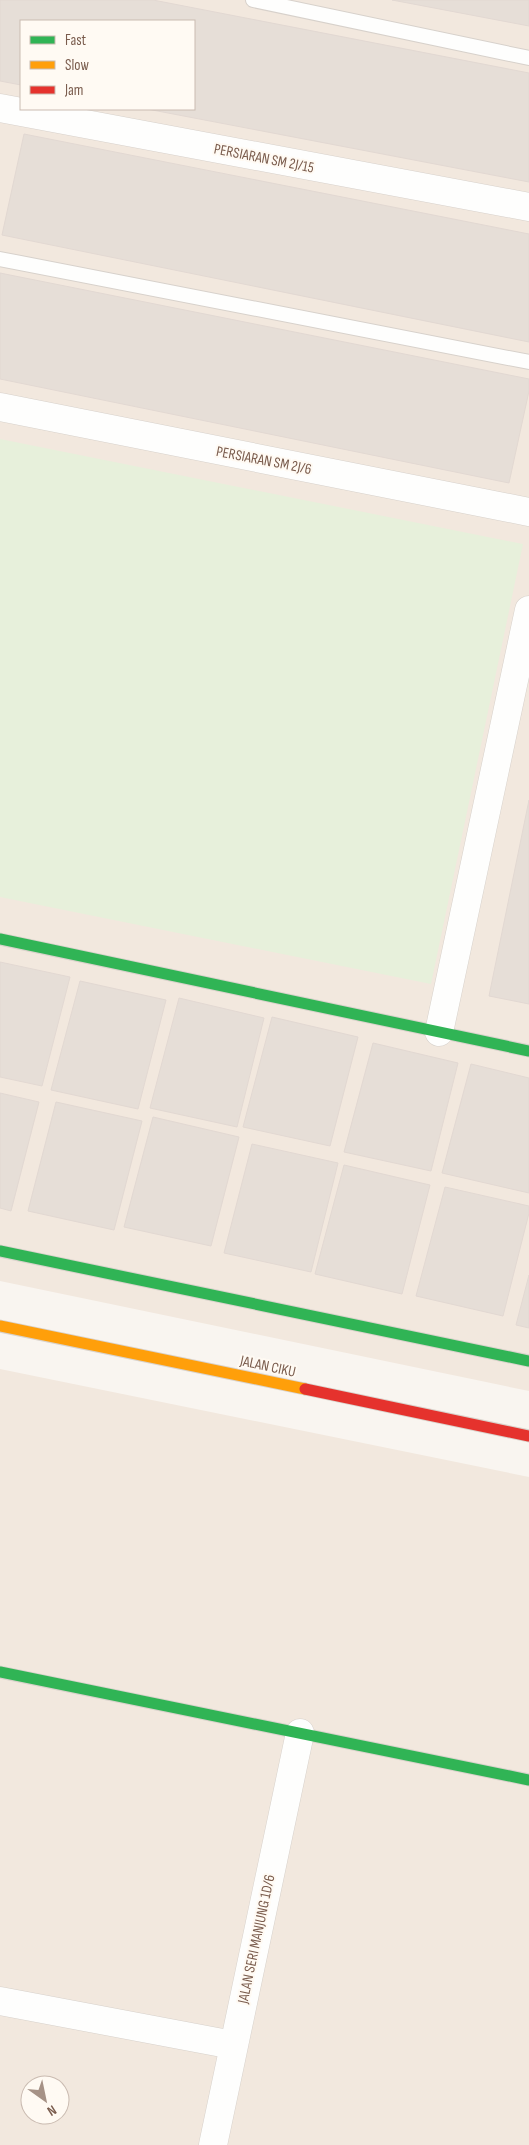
<svg xmlns="http://www.w3.org/2000/svg" width="529" height="2145" font-family="'Sofia Sans Condensed',sans-serif">
<style>
.residential{fill:#f2e8de;fill-rule:evenodd}
.green{fill:#e7f0db}
.building{fill:#e6ded7;stroke:#e2d8d2}
.lines{fill:none;stroke-linecap:round;stroke-linejoin:round}
.lane-casing{stroke:#d7d1cb;stroke-width:16}
.street-casing{stroke:#d7d1cb;stroke-width:29}
.fast-casing{stroke:#d9d2cb;stroke-width:13}
.slow-casing{stroke:#d9d2cb;stroke-width:13}
.jam-casing{stroke:#d9d2cb;stroke-width:13}
.lane{stroke:#fefefd;stroke-width:14}
.street{stroke:#fefefd;stroke-width:28}
.fast{stroke:#30b455;stroke-width:11}
.slow{stroke:#ff9f0a;stroke-width:11}
.jam{stroke:#e5322d;stroke-width:11}
.labels{text-anchor:middle;stroke-width:4;stroke-linejoin:round;paint-order:stroke}
.street-label{font-size:15px;fill:#7a5c4d;stroke:#fffaf3}
</style>
<rect width="100%" height="100%" fill="#f9f5f0"/>
<g class="residential">
<path d="M 0,0 L 529,0 L 529,1391 L 0,1281 ZM 21,21 L 194,21 L 194,109 L 21,109 Z"/>
<path d="M 0,1369 L 529,1477 L 529,2145 L 0,2145 ZM 30,2085 L 60,2085 L 60,2115 L 30,2115 Z"/>
</g>
<polygon class="green" points="0,439 523,544 431,984 0,897"/>
<g class="building">
<polygon points="0,0 153,0 529,73 529,182 147,109 194,109 194,21 21,21 21,85 0,81"/>
<polygon points="392,0 529,0 529,26"/>
<polygon points="24,134 529,234 529,342 2,235"/>
<polygon points="0,273 529,379 529,391 509,483 0,379"/>
<polygon points="529,800 529,1004 489,996"/>
<polygon points="0,962 70,977 42,1086 0,1077"/>
<polygon points="80,981 166,1000 138,1109 51,1090"/>
<polygon points="179,998 264,1018 237,1127 150,1108"/>
<polygon points="272,1017 358,1037 330,1146 243,1127"/>
<polygon points="373,1043 458,1063 431,1171 344,1152"/>
<polygon points="471,1064 529,1078 529,1193 442,1173"/>
<polygon points="0,1093 39,1102 11,1211 0,1208"/>
<polygon points="56,1102 142,1121 114,1230 28,1211"/>
<polygon points="153,1117 239,1137 211,1246 124,1227"/>
<polygon points="252,1144 338,1163 311,1272 224,1253"/>
<polygon points="344,1165 430,1185 402,1294 315,1274"/>
<polygon points="445,1187 529,1206 529,1213 503,1316 416,1296"/>
<polygon points="529,1275 529,1328 516,1325"/>
</g>
<g class="lines">
<g class="lane-casing">
<g id="lane">
<polyline points="253,0 529,58"/>
<polyline points="0,259 529,362"/>
</g>
</g>
<g class="street-casing">
<g id="street">
<polyline points="0,108 529,207"/>
<polyline points="0,407 529,512"/>
<polyline points="439,1032 529,610"/>
<polyline points="0,2001 233,2045"/>
<polyline points="213,2145 300,1733"/>
</g>
</g>
<g class="fast-casing">
<g id="fast">
<polyline points="0,939 529,1051"/>
<polyline points="0,1251 529,1361"/>
<polyline points="0,1672 529,1780"/>
</g>
</g>
<g class="slow-casing">
<polyline id="slow" points="0,1326 305,1389"/>
</g>
<g class="jam-casing">
<polyline id="jam" points="305,1389 529,1436"/>
</g>
<use href="#lane" class="lane"/>
<use href="#street" class="street"/>
<use href="#fast" class="fast"/>
<use href="#slow" class="slow"/>
<use href="#jam" class="jam"/>
</g>
<g class="labels">
<g class="street-label">
<text transform="translate(264 158) rotate(11)" y="5">PERSIARAN SM 2J/15</text>
<text transform="translate(264 460) rotate(11)" y="5">PERSIARAN SM 2J/6</text>
<text transform="translate(268 1366) rotate(12)" y="5">JALAN CIKU</text>
<text transform="translate(256 1939) rotate(-78)" y="5">JALAN SERI MANJUNG 1D/6</text>
</g>
</g>
<rect x="20" y="20" width="175" height="90" fill="#fffaf3" stroke="#cabbb1"/>
<rect x="30" y="36" width="25" height="8" fill="#30b455" stroke="#cabbb1"/>
<text x="65" y="45" font-size="15" fill="#7a5c4d">Fast</text>
<rect x="30" y="61" width="25" height="8" fill="#ff9f0a" stroke="#cabbb1"/>
<text x="65" y="70" font-size="15" fill="#7a5c4d">Slow</text>
<rect x="30" y="86" width="25" height="8" fill="#e5322d" stroke="#cabbb1"/>
<text x="65" y="95" font-size="15" fill="#7a5c4d">Jam</text>
<g transform="translate(45 2100) rotate(147)"><circle r="24" fill="#fffaf3" stroke="#cabbb1"/>
<path d="M0-4L9 19L0 12L-9 19Z" fill="#a69286"/>
<text y="-8" font-size="14" font-weight="bold" text-anchor="middle" fill="#7a5c4d">N</text>
</g>
</svg>
